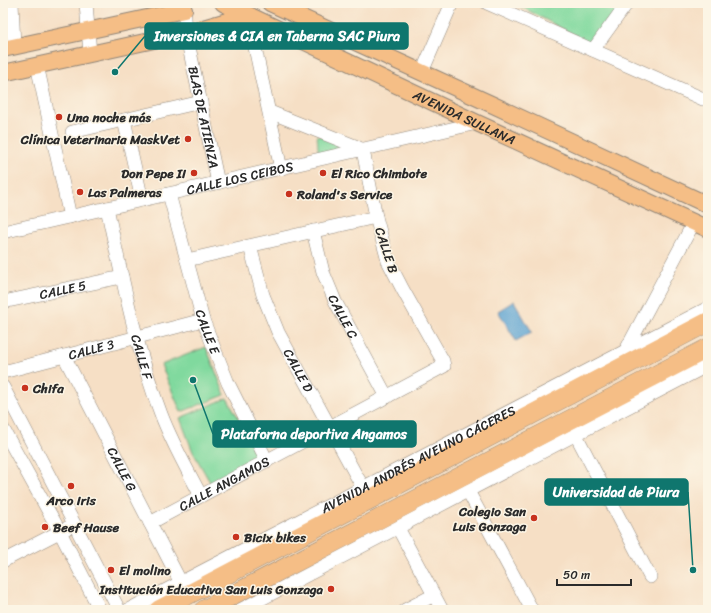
<svg xmlns="http://www.w3.org/2000/svg" width="711" height="613" font-family="Sriracha,sans-serif">
<style>
.green{fill:#80d99e;stroke:#568264}
.water{fill:#5aa2d1;stroke:#42667e}
.lines{fill:none;stroke-linecap:round;stroke-linejoin:round}
.minor-casing{stroke:#908578;stroke-width:14}
.major-casing{stroke:#908578;stroke-width:18}
.highway-casing{stroke:#908578;stroke-width:20}
.minor{stroke:#fff;stroke-width:13}
.major{stroke:#f5be86;stroke-width:16}
.highway{stroke:#f5be86;stroke-width:19}
.poi-dot{fill:#c8321e;stroke:#fcf5e5;stroke-width:1.5}
.labels{text-anchor:middle;stroke-width:3;stroke-linejoin:round;paint-order:stroke}
.poi-label{font-size:13px;font-weight:bold;fill:#2b2b2b;stroke:#fcf5e5;text-anchor:start}
.street-label{font-size:13px;fill:#2b2b2b;stroke:#fcf5e5}
.leader{fill:none;stroke:#0f766e;stroke-width:1.5}
.callout-dot{fill:#0f766e;stroke:#fcf5e5;stroke-width:1.5}
.callout{fill:#0f766e;stroke:#0f766e;stroke-width:1.5}
.callout-label{font-size:14px;text-anchor:middle;font-weight:bold;fill:#fff}
</style>
<rect width="100%" height="100%" fill="#fcf5e5"/>
<filter id="ink" filterUnits="userSpaceOnUse"><feTurbulence type="fractalNoise" baseFrequency=".025" numOctaves="2"/><feDisplacementMap in="SourceGraphic" scale="8" xChannelSelector="R" yChannelSelector="G"/><feConvolveMatrix kernelMatrix="1 2 1 2 8 2 1 2 1" color-interpolation-filters="sRGB"/></filter>
<filter id="wash" filterUnits="userSpaceOnUse"><feTurbulence type="fractalNoise" baseFrequency=".012" numOctaves="4" result="noise"/><feDisplacementMap in="SourceGraphic" scale="16" xChannelSelector="R" yChannelSelector="G"/><feGaussianBlur stdDeviation="0.9" result="paint"/><feColorMatrix in="noise" values="0 0 0 0 0 0 0 0 0 0 0 0 0 0 0 0 0 1.4 0 .05"/><feComposite in="paint" operator="in"/></filter>
<g filter="url(#wash)">
<rect width="100%" height="100%" fill="#f6dfc5"/>
<g class="green">
<polygon points="514,3 615,3 617,14 595,46"/>
<polygon points="317,135 363,150 319,160"/>
<polygon points="206,347 225,395 181,412 161,365"/>
<polygon points="227,398 262,459 211,484 193,452 180,418"/>
</g>
<polygon class="water" points="514,301 532,332 516,341 498,311"/>
</g>
<g filter="url(#ink)">
<g class="lines">
<g class="minor-casing">
<g id="minor">
<polyline points="12,3 14,46"/>
<polyline points="86,3 90,54"/>
<path id="s1" d="M 184,3 L 186,33 L 218,183"/>
<polyline points="487,3 703,99 708,96"/>
<polyline points="248,15 281,169"/>
<polyline points="593,50 625,6"/>
<polyline points="37,65 70,217"/>
<polyline points="422,72 452,3"/>
<polyline points="124,120 142,200"/>
<polyline points="72,132 201,102"/>
<path id="s2" d="M 169,194 L 203,320 L 228,383 L 267,461"/>
<path id="s3" d="M 107,208 C 122,277 136,349 161,414 C 172,443 187,469 201,496"/>
<path id="s4" d="M 313,231 L 323,272 L 335,301 L 387,397"/>
<path id="s5" d="M 3,232 L 477,123"/>
<path id="s6" d="M 250,246 L 263,295 L 278,332 L 357,477 L 364,488"/>
<polyline points="187,260 376,217"/>
<path id="s7" d="M 3,302 L 122,277"/>
<polyline points="626,350 694,222"/>
<path id="s8" d="M 64,356 L 181,583"/>
<path id="s9" d="M 3,372 L 203,320"/>
<polyline points="3,387 119,610"/>
<polyline points="3,429 60,532 100,610"/>
<polyline points="576,435 650,577"/>
<polyline points="468,491 532,610"/>
<path id="s10" d="M 150,523 L 444,366 L 443,361 L 403,290 L 388,261 L 376,217 L 363,150 L 355,146 L 270,112"/>
<polyline points="398,528 442,610"/>
<polyline points="3,561 67,528"/>
<path id="s11" d="M 128,610 L 708,308"/>
<polyline points="240,610 708,365"/>
<polyline points="405,610 434,595"/>
</g>
</g>
<g class="major-casing">
<g id="major">
<path id="s12" d="M 223,3 L 477,123 L 708,229"/>
<polyline points="270,3 491,104 708,205"/>
<polyline points="3,49 184,10"/>
<polyline points="3,73 186,33 248,15"/>
</g>
</g>
<g class="highway-casing">
<g id="highway">
<polyline points="159,610 708,322"/>
<polyline points="204,610 708,348"/>
</g>
</g>
<use href="#minor" class="minor"/>
<use href="#major" class="major"/>
<use href="#highway" class="highway"/>
</g>
</g>
<g class="poi-dot">
<circle cx="59" cy="117" r="4"/>
<circle cx="188" cy="139" r="4"/>
<circle cx="194" cy="173" r="4"/>
<circle cx="323" cy="173" r="4"/>
<circle cx="80" cy="192" r="4"/>
<circle cx="289" cy="194" r="4"/>
<circle cx="25" cy="388" r="4"/>
<circle cx="71" cy="486" r="4"/>
<circle cx="534" cy="518" r="4"/>
<circle cx="45" cy="527" r="4"/>
<circle cx="236" cy="537" r="4"/>
<circle cx="111" cy="570" r="4"/>
<circle cx="331" cy="589" r="4"/>
</g>
<g class="labels">
<g class="poi-label">
<text x="67" y="122">Una noche más</text>
<text x="180" y="144" text-anchor="end">Clínica Veterinaria MaskVet</text>
<text x="186" y="178" text-anchor="end">Don Pepe II</text>
<text x="331" y="178">El Rico Chimbote</text>
<text x="88" y="197">Las Palmeras</text>
<text x="297" y="199">Roland's Service</text>
<text x="33" y="393">Chifa</text>
<text x="71" y="505" text-anchor="middle">Arco Iris</text>
<text x="526" y="516" text-anchor="end">Colegio San<tspan x="526" dy="15">Luis Gonzaga</tspan></text>
<text x="53" y="532">Beef Hause</text>
<text x="244" y="542">Bicix bikes</text>
<text x="119" y="575">El molino</text>
<text x="323" y="594" text-anchor="end">Institución Educativa San Luis Gonzaga</text>
</g>
<g class="street-label">
<text dy="5" stroke="none"><textPath href="#s1" startOffset="116">BLAS DE ATIENZA</textPath></text>
<text dy="5" stroke="none"><textPath href="#s12" startOffset="267">AVENIDA SULLANA</textPath></text>
<text dy="5" stroke="none"><textPath href="#s5" startOffset="243">CALLE LOS CEIBOS</textPath></text>
<text transform="translate(387 250) rotate(72)" y="5">CALLE B</text>
<text dy="5" stroke="none"><textPath href="#s7" startOffset="61">CALLE 5</textPath></text>
<text dy="5" stroke="none"><textPath href="#s4" startOffset="91">CALLE C</textPath></text>
<text dy="5" stroke="none"><textPath href="#s2" startOffset="143">CALLE E</textPath></text>
<text dy="5" stroke="none"><textPath href="#s9" startOffset="91">CALLE 3</textPath></text>
<text dy="5" stroke="none"><textPath href="#s3" startOffset="153">CALLE F</textPath></text>
<text dy="5" stroke="none"><textPath href="#s6" startOffset="134">CALLE D</textPath></text>
<text dy="5" stroke="none"><textPath href="#s11" startOffset="327">AVENIDA ANDRÉS AVELINO CÁCERES</textPath></text>
<text dy="5" stroke="none"><textPath href="#s8" startOffset="127">CALLE G</textPath></text>
<text dy="5" stroke="none"><textPath href="#s10" startOffset="84">CALLE ANGAMOS</textPath></text>
</g>
</g>
<path class="leader" d="M115 72L145 36M193 380L213 434M693 570L688 492"/>
<g class="callout-dot">
<circle cx="115" cy="72" r="4"/>
<circle cx="193" cy="380" r="4"/>
<circle cx="693" cy="570" r="4"/>
</g>
<g class="callout">
<rect x="145" y="23" width="263" height="26" rx="4"/>
<rect x="213" y="421" width="203" height="26" rx="4"/>
<rect x="545" y="479" width="143" height="26" rx="4"/>
</g>
<g class="callout-label">
<text x="277" y="41">Inversiones &amp; CIA en Taberna SAC Piura</text>
<text x="314" y="439">Plataforna deportiva Angamos</text>
<text x="616" y="497">Universidad de Piura</text>
</g>
<rect width="711" height="613" fill="none" stroke="#fcf5e5" stroke-width="16"/>
<path d="M557 579v6h74v-6" fill="none" stroke="#2b2b2b" stroke-width="2"/>
<text x="563" y="579" font-size="12" fill="#2b2b2b" stroke="#fcf5e5" stroke-width="3" paint-order="stroke">50 m</text>
</svg>
